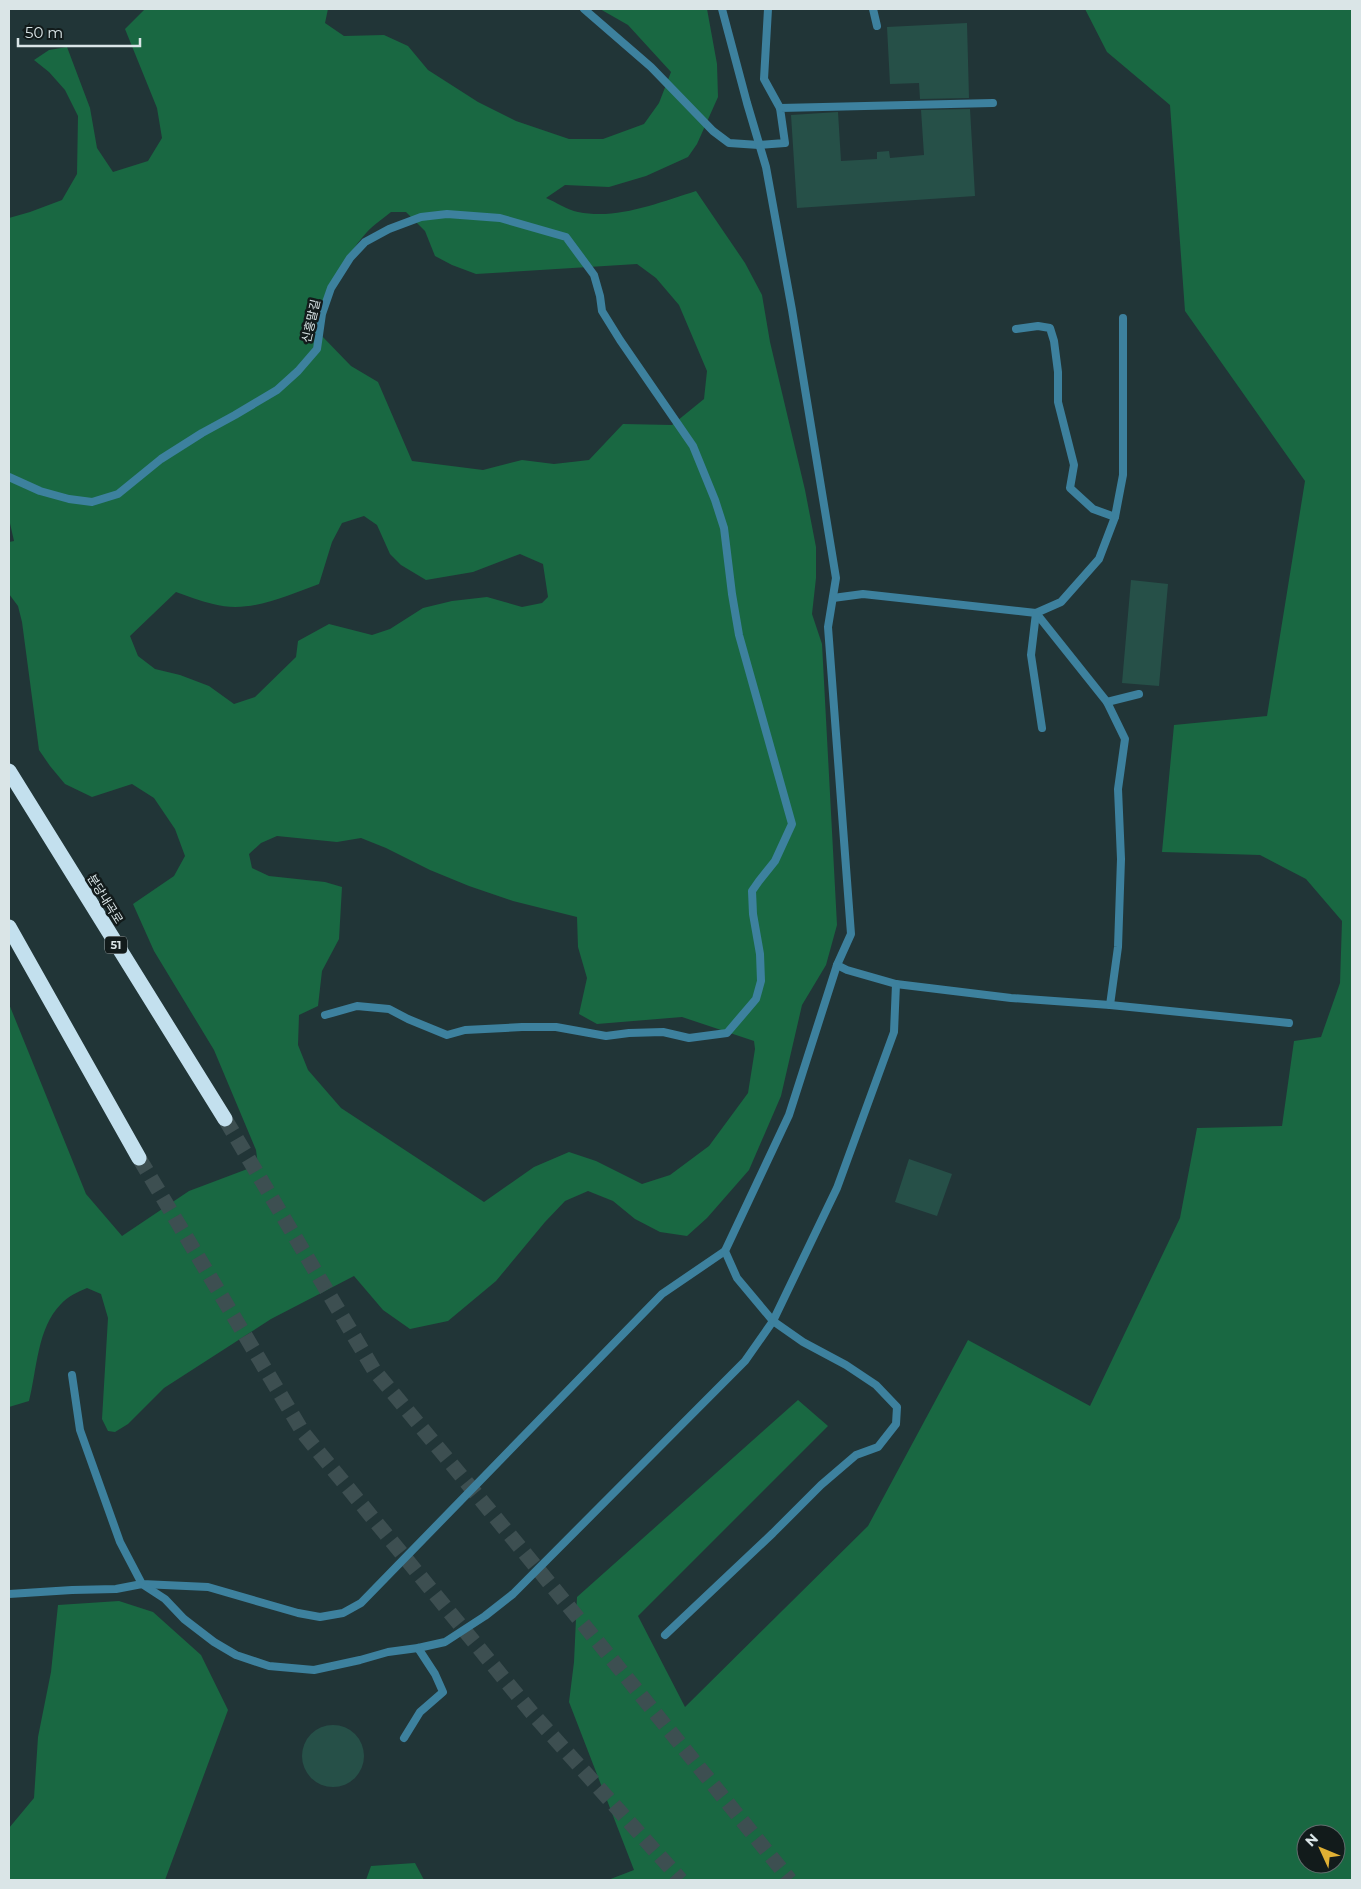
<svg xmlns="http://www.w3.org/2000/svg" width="1361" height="1889" font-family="Montserrat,'Noto Sans KR',sans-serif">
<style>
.forest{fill:#196842;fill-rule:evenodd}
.building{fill:#265048}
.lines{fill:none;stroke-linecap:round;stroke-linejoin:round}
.highway-tunnel{stroke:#3d4f51;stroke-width:15;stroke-dasharray:15 8;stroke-linecap:butt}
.lane{stroke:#3d819e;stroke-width:8}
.highway{stroke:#c3e0ee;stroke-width:15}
.labels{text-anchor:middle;stroke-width:5;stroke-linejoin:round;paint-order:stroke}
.shield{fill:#121b1b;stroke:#9ea8aa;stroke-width:1}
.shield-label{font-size:11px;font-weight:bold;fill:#dae5e7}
.street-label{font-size:12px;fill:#dae5e7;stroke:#121b1b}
</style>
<rect width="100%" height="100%" fill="#213537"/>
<g class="forest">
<path d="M 145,9 L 328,9 L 325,23 L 344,36 L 384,35 L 408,46 L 428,70 L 478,102 L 516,121 L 569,139 L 603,139 L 644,124 L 659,103 L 671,72 L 628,25 L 600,9 L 707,9 L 717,64 L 718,97 L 697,144 L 688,157 L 646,176 L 609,187 L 565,185 L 546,198 C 556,202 567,210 578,212 C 617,220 658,203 696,191 L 745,263 L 762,295 L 770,342 L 805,490 L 816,547 L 816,578 L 812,614 L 822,644 L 837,925 L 826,965 L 802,1005 L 781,1096 L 749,1170 L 707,1218 L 687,1236 L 660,1232 L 635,1219 L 613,1201 L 588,1191 L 565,1201 L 545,1222 L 496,1281 L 448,1321 L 410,1329 L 383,1310 L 354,1276 L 271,1319 L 164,1388 L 128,1424 L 115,1432 L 108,1431 L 102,1419 L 108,1318 L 101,1294 L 87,1288 C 78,1292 68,1296 61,1304 C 37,1328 37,1370 29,1401 L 9,1407 L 9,1004 L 86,1194 L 122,1236 L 189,1191 L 258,1165 L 256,1150 L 214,1050 L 154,951 L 133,904 L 174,876 L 185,856 L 175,829 L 154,798 L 132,784 L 92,797 L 65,784 L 50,766 L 39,750 L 22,622 L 18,606 L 9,594 L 9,542 L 14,541 L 9,519 L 9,218 L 30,212 L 62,200 L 77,174 L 78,116 L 65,90 L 49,72 L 34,60 L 49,50 L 67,47 L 90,108 L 97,148 L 113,172 L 148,161 L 162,138 L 157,108 L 125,29 ZM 391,212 L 406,212 L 425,231 L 435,256 L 452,265 L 476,274 L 637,264 L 656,278 L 679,305 L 707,371 L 704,399 L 672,425 L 623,424 L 589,460 L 554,464 L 522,460 L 483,470 L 412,461 L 378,382 L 351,366 L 320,334 C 329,298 341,260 367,232 C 373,225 383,219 391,212 ZM 364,516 L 377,525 L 390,554 L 401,565 L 426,580 L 473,572 L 520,554 L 543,564 L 548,597 L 542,603 L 522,607 L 487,597 L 452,601 L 423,608 L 390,629 L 372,635 L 329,624 L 298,641 L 296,657 L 255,697 L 234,704 L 209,686 L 180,675 L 155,669 L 138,656 L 130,636 L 176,592 C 188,596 200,601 213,604 C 250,614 285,596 319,584 L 332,542 L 342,523 ZM 277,836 L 337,842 L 361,838 L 386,848 L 430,870 L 469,886 L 513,901 L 577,917 L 578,947 L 587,978 L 579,1014 L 597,1024 L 682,1017 L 754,1041 L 755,1049 L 748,1093 L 709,1146 L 670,1175 L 642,1184 L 596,1161 L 569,1152 L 534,1167 L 484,1202 L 341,1108 L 308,1070 L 298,1045 L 299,1015 L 318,1006 L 322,971 L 339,939 L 342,887 L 325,882 L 269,876 L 252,868 L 249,854 L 261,843 Z"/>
<path d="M 1085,9 L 1352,9 L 1352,1880 L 608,1880 L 634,1870 L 569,1702 L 574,1662 L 577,1597 L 798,1400 L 828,1426 L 638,1616 L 685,1707 L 868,1526 L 968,1340 L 1090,1406 L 1180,1218 L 1197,1128 L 1282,1126 L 1294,1041 L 1321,1037 L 1340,983 L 1342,921 L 1306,879 L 1260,855 L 1162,852 L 1174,725 L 1267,716 L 1305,481 L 1185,311 L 1170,105 L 1107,52 ZM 1306,1834 L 1336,1834 L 1336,1864 L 1306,1864 Z"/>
<polygon points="119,1601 153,1612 201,1655 228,1710 165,1880 9,1880 9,1828 34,1798 38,1737 51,1672 58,1605"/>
<polygon points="415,1863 424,1880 366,1880 371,1866"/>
</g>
<g class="building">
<polygon points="967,23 969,98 920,99 919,83 890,84 887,27"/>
<polygon points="970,109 975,196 797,208 791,115 838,112 841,161 877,159 877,152 889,151 890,158 924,155 921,110"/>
<polygon points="1131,580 1168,584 1159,686 1122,683"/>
<polygon points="909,1159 952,1174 937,1216 895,1202"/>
<circle cx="333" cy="1756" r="31"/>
</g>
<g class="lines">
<g class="highway-tunnel">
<polyline points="225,1119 374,1370 602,1647 790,1880"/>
<polyline points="139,1158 304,1434 532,1713 681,1880"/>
</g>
<g class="lane">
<polyline points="584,9 651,67 713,131 729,143 759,145 785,143 780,108 993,103"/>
<polyline points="768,9 764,79 780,108"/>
<polyline points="873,9 877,26"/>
<polyline points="1016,329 1038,326 1050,328 1054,341 1058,372 1058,402 1074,465 1070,488 1093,509 1115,517"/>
<polyline points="9,477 40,491 69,499 92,502 118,494 161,459 202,433 235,415 277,390 298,371 317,349 322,314 331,288 350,258 365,242 389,229 421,217 447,214 500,218 566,237 594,275 600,296 602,311 620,340 693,446 715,500 724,528 732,594 739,635 792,824 775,861 759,881 752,891 753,914 760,954 761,981 756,999 727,1033 689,1038 663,1032 629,1033 606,1036 556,1027 522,1027 465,1030 447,1035 408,1019 389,1009 357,1006 325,1015"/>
<polyline points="833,598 863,594 1036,613 1107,702 1125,739 1118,789 1121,859 1118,947 1110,1005 1011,998 896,984"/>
<polyline points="1107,702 1139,694"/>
<polyline points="1042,728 1031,655 1036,613 1061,602 1099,559 1115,517 1123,475 1123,318"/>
<polyline points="1110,1005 1289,1023"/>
<polyline points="72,1375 80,1430 120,1542 142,1584 208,1587 298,1613 320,1617 343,1613 361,1603 662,1294 725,1251"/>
<polyline points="9,1594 72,1590 116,1589 142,1584 165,1599 184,1619 214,1642 236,1655 269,1666 314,1670 360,1660 388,1652 418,1648 445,1642 485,1616 513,1594 745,1361 773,1321 737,1278 725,1251 789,1115 837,965 851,934 828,627 836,578 792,310 766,167 747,103 722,9"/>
<polyline points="665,1635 773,1533 821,1485 856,1455 878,1447 896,1424 897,1407 876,1385 846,1365 803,1342 773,1321 837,1188 894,1032 896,984 847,970 837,965"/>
<polyline points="404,1738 420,1712 443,1692 435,1674 418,1648"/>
</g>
<g class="highway">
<polyline points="9,771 225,1119"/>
<polyline points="9,927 139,1158"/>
</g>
</g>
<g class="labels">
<rect class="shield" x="105" y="936.5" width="22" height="17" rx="4"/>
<g class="shield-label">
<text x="116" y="949">51</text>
</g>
<g class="street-label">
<text transform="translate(311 321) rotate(-77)" y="4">신흥말길</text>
<text transform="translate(105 899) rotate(58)" y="4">분당내곡로</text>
</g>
</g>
<rect width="1361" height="1889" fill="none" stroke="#dae5e7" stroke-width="20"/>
<g transform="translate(1321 1849) rotate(314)"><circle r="24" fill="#121b1b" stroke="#626c6d"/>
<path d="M0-4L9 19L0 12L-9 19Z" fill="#e0b034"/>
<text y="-8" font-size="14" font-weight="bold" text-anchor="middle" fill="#dae5e7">N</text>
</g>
<path d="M18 38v8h122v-8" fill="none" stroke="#dae5e7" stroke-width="2.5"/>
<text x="25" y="38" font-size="15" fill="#dae5e7" stroke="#121b1b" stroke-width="4" paint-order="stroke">50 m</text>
</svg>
